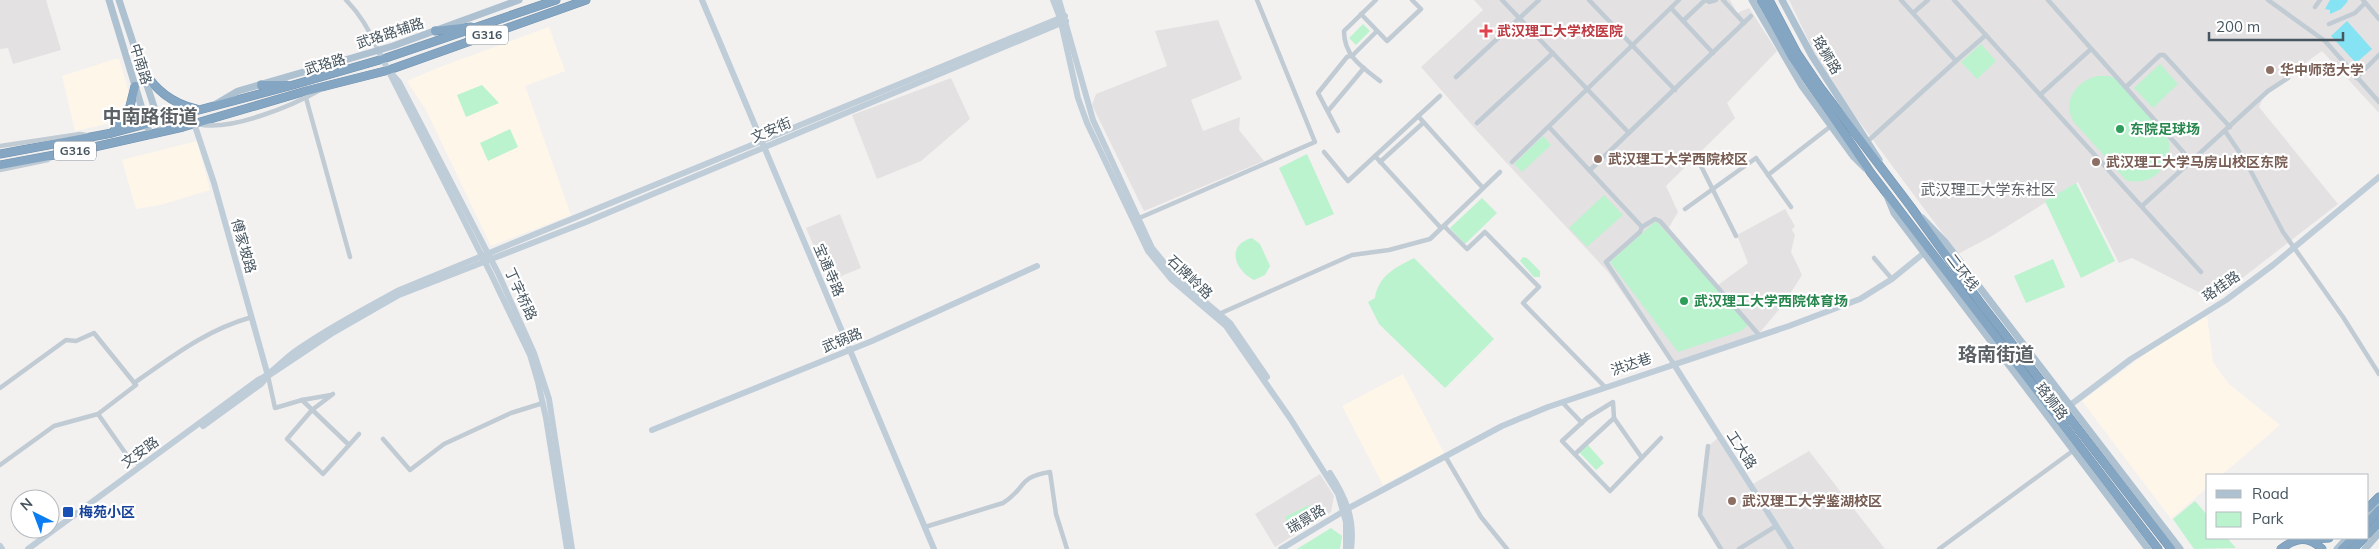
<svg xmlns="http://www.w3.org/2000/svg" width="2379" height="549" font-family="Mulish,'Noto Sans SC',sans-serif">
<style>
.commercial{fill:#fef6e9}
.education{fill:#e4e1e2}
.green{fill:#bbf3ce}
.water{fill:#85e3f3}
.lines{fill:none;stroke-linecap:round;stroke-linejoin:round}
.highway-casing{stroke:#6f91ae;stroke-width:9}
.street{stroke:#c0cbd3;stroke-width:4.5}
.secondary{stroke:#bfcdd8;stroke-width:6}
.primary{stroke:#aec1d1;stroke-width:7}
.highway{stroke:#84a6c3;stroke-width:8}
.health-dot{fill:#e0444e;stroke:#fff;stroke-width:2}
.education-dot{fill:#8d6e63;stroke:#fff;stroke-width:2}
.leisure-dot{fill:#2e9e5b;stroke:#fff;stroke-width:2}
.transit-dot{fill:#1a4fb4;stroke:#fff;stroke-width:2}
.labels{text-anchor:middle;stroke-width:4.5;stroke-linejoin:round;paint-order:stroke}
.shield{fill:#fff;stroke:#7e888f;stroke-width:1}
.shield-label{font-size:12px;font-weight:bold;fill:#46555f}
.health-label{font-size:14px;font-weight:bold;fill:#be3a42;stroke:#fff;text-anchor:start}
.street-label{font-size:14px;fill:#46555f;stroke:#fff}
.education-label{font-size:14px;font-weight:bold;fill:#785e54;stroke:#fff;text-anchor:start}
.leisure-label{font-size:14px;font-weight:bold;fill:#27864d;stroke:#fff;text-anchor:start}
.transit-label{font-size:14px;font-weight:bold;fill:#164399;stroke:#fff;text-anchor:start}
.neighbourhood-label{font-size:15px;fill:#5c6166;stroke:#fff}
.district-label{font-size:19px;font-weight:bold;fill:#5c6166;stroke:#fff}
</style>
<rect width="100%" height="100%" fill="#f3f0f0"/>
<g class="commercial">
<polygon points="549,27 565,71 525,86 571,215 491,246 426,110 407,81 440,67"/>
<polygon points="115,59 119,59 129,93 124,109 112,123 75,131 62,76"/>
<polygon points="197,141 210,190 160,205 136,209 122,160"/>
<polygon points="2207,316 2213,362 2229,384 2280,425 2222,475 2208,475 2208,487 2171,519 2082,401 2166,339"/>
<polygon points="1403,374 1444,453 1383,485 1342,406"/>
</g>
<g class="education">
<polygon points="0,0 46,0 61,50 13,64 8,48 0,49"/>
<polygon points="1474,0 1730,0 1737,13 1749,8 1777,51 1727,103 1735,118 1666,186 1678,212 1668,229 1718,285 1748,263 1737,235 1785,209 1795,226 1792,230 1795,235 1791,252 1802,275 1783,305 1756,337 1672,364 1608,272 1477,131 1421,67 1483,10"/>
<polygon points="1789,0 2379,0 2379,113 2322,51 2267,90 2259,107 2338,204 2214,300 2132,258 2119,263 2078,182 1992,236 1958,254 1852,112 1815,54"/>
<polygon points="1218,20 1242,79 1191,100 1203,131 1240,117 1239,130 1264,161 1144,211 1092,105 1096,94 1167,66 1155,31"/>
<polygon points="951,78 970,119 921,161 877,179 852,115"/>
<polygon points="840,214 861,268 829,281 806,228"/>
<polygon points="1719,437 1753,484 1809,451 1885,549 1718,549 1699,517 1707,447"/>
<polygon points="1320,474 1334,496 1331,512 1275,547 1255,514"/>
</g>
<g class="green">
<polygon points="1363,24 1370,31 1356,45 1349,38"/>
<polygon points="1981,44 1996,61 1977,79 1961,62"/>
<polygon points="2160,64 2178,84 2153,108 2134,88"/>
<path d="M 2097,76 L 2108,76 L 2115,78 L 2168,138 C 2174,164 2153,188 2126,180 L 2073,121 C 2062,100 2076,82 2097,76 Z"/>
<polygon points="482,85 499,103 466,117 457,95"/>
<polygon points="510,129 518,147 488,161 480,143"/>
<polygon points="1543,136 1551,145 1522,172 1514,164"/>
<polygon points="1307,154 1334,214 1306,226 1279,168"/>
<polygon points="2076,183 2115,261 2081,278 2045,201"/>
<polygon points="1604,195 1623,215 1587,247 1569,228"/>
<polygon points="1482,198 1497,213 1465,244 1450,228"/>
<polygon points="1656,221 1748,323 1747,326 1741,331 1678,352 1610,262"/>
<path d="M 1252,238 L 1260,244 L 1270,266 L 1265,275 L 1254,280 C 1235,271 1225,245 1252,238 Z"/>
<polygon points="1523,257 1527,258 1540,271 1540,277 1534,277 1520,261"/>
<path d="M 1414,258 L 1494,339 L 1445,388 L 1379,324 L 1368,302 L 1375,298 C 1378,276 1396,267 1414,258 Z"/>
<polygon points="2053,259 2065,287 2026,303 2014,276"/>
<polygon points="1588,445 1604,463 1596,470 1579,452"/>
<polygon points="2195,501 2208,516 2208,538 2227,538 2236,548 2194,549 2173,519"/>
<polygon points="1309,505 1314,516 1289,527 1285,517"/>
<polygon points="1331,528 1342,536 1340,549 1297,549"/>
</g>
<g class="water">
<polygon points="2330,0 2347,0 2348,1 2341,9 2330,14 2330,10 2325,9"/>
<polygon points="2347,21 2372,49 2356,63 2331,36"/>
</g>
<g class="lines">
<g class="highway-casing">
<g id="highway">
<polyline points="1761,0 1792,57 1871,173 2158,549"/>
<polyline points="1769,0 1797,53 1820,87 1911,207 1979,301 2171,549"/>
<polyline points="435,31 471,27"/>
<path d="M 142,69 C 156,90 171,103 196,109"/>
<polyline points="261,85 286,85"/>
<polyline points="113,132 128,114 135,86"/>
<polyline points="0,154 112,133 293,85 383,59 556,0"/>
<polyline points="0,165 81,150 183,127 306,91 389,70 586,0"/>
<polyline points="2368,508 2379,497"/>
<polyline points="2368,522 2379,510"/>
<polyline points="2368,534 2379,522"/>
<polyline points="2309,539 2329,538"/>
<path d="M 2281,549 C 2295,538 2308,535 2322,549"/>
<polyline points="2342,549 2353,538"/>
<polyline points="2353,549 2364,538"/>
</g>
</g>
<g class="street">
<path d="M 346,0 C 361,15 370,31 378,50"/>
<path d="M 1376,0 L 1344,31 C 1344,56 1362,67 1380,81"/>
<polyline points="1502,0 1629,133"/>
<polyline points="1589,0 1675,90"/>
<polyline points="1706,0 1709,2 1716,0"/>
<polyline points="1723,0 1744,23"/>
<polyline points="1901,0 1956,61 1986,35"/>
<polyline points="1954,0 2201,272"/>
<polyline points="2048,0 2192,162"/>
<polyline points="2268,0 2325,41 2379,102"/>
<polyline points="2363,0 2379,19"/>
<polyline points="2315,7 2320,0"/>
<polyline points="1671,8 1713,53"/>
<polyline points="1913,13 1928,0"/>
<polyline points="1361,14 1387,41 1421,9 1412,0"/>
<polyline points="1683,21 1705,0"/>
<polyline points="2329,24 2355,13 2365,3"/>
<polyline points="1456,77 1539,0"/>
<polyline points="2356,78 2379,55"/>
<polyline points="2126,87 2160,55 2164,55 2230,127"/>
<polyline points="2040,95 2091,49"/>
<polyline points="306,98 350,257"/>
<polyline points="1328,111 1364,68"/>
<polyline points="1418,116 1483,188"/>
<polyline points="1477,123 1553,53"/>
<path d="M 198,124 C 229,132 292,106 320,90"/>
<polyline points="1549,127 1642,227"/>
<polyline points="1338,131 1318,93 1347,57 1353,55 1377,31"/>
<polyline points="2225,131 2246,162 2283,232 2343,317 2379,374"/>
<polyline points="1868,141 1956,61"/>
<polyline points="0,146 80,134 86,135"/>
<polyline points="1324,152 1348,181 1440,96"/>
<polyline points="1375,156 1441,228"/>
<polyline points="1698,160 1736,236"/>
<polyline points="1380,162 1423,123"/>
<polyline points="1512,162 1679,0"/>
<polyline points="0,170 48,160"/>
<polyline points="1590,170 1751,16"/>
<polyline points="1768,175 1831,126"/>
<polyline points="2142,206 2268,91 2288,78"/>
<polyline points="1685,209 1756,158 1791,207"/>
<polyline points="1137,219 1315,142 1257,0"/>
<polyline points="1444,226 1467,249 1485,232 1539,287 1523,303 1605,387"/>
<polyline points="1874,258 1892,279"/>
<polyline points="1219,314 1352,255 1389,250 1430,239 1500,172"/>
<polyline points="1673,363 1606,262 1640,232 1642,227 1655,219 1660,221 1760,336"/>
<polyline points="268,376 275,408 302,400 331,395"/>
<path d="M 134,383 C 173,356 206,330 252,317"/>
<polyline points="0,388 66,340 76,341 94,333 136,385 98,414 54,426 0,465"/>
<polyline points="333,394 312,410 287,439 323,474 359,434"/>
<polyline points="302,400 349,445"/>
<polyline points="1562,402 1582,423"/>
<polyline points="98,414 131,461 143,465"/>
<polyline points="383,439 410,470 444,444 511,413 543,403"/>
<polyline points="1708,446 1700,515 1721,549"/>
<polyline points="1575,454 1614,418"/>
<polyline points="1445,456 1481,517 1507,549"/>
<polyline points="1642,458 1614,418 1613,402 1587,418 1562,441 1610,491 1661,438"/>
<path d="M 925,527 L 1003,503 C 1027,488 1017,477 1050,472 L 1056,514 L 1067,549"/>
<polyline points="1739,549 1776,526"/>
<polyline points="1939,549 2074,450"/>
</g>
<g class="secondary">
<polyline points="702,0 934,549"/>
<polyline points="1053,0 1060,18 1078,98 1087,123 1148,251 1172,280 1226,326 1290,418 1338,494 1346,522 1346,549"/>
<polyline points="1059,0 1093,120 1152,248 1176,277 1230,323 1267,377"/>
<polyline points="378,50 491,274 530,355 538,382 546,418 567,549"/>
<polyline points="391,73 399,82 498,273 534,353 549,399 572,549"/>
<polyline points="194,123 214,183 268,376"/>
<polyline points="1673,363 1791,549"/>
<polyline points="2069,406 2131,359 2226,300 2273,265 2379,177"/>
<polyline points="203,426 261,384 268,376 331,334 399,295 586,222 1066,21"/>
<polyline points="652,430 872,341 1037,266"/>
<path d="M 1330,473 C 1346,498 1355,519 1351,549"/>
<polyline points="1349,508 1502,426 1548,407 1789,326 1860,299 1892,279 1924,253"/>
<polyline points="0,546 2,549"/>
<path d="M 28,549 L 258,380 C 272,374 283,359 297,350 C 328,328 363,310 397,291 L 1065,16"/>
<polyline points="1281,549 1344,511"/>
</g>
<g class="primary">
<polyline points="109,0 150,135"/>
<polyline points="119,0 162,131"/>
<polyline points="1752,0 1802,86 1853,156 1865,168"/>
<polyline points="1782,0 1812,56 1879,160"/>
<polyline points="216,104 238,91 393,46 519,0"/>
<polyline points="1887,196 1894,213 2148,549"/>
<polyline points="1922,218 1945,242 2180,549"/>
<polyline points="2368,516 2379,504"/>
<polyline points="2337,549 2347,538"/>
<polyline points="2365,549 2379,533"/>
</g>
<use href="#highway" class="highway"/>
</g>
<path class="health-dot" d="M1483.5 23.5h5v5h5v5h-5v5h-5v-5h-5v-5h5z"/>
<g class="education-dot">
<circle cx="2270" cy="70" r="5"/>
<circle cx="1598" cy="159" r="5"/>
<circle cx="2096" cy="162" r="5"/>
<circle cx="1732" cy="501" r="5"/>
</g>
<g class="leisure-dot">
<circle cx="2120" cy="129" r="5"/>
<circle cx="1684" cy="301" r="5"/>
</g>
<rect class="transit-dot" x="62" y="506" width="12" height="12" rx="2.5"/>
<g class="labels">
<g class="shield">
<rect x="466" y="25.5" width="42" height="19" rx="4"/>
<rect x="54" y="141.5" width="42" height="19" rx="4"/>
</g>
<g class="shield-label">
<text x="487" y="39">G316</text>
<text x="75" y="155">G316</text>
</g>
<g class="health-label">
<text x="1497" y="36">武汉理工大学校医院</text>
</g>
<g class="street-label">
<text transform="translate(390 33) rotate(-18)" y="5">武珞路辅路</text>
<text transform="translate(1827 55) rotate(59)" y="5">珞狮路</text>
<text transform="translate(141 64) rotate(73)" y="5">中南路</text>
<text transform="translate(325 64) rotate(-16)" y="5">武珞路</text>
<text transform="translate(771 130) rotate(-23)" y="5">文安街</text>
<text transform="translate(244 246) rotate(74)" y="5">傅家坡路</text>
<text transform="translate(829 270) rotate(67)" y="5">宝通寺路</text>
<text transform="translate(1963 272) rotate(53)" y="5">二环线</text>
<text transform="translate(1190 277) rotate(43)" y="5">石牌岭路</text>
<text transform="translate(2221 286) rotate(-34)" y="5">珞桂路</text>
<text transform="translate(521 294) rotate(65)" y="5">丁字桥路</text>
<text transform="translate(842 340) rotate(-22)" y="5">武锅路</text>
<text transform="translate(1631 364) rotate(-19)" y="5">洪达巷</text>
<text transform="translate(2052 401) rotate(53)" y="5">珞狮路</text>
<text transform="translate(1742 450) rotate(57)" y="5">工大路</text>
<text transform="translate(140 452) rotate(-36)" y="5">文安路</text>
<text transform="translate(1306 519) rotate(-31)" y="5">瑞景路</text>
</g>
<g class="education-label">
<text x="2280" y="75">华中师范大学</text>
<text x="1608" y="164">武汉理工大学西院校区</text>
<text x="2106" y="167">武汉理工大学马房山校区东院</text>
<text x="1742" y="506">武汉理工大学鉴湖校区</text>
</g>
<g class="leisure-label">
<text x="2130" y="134">东院足球场</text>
<text x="1694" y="306">武汉理工大学西院体育场</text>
</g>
<g class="transit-label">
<text x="79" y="517">梅苑小区</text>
</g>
<g class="neighbourhood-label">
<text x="1988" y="195">武汉理工大学东社区</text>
</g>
<g class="district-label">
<text x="150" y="123">中南路街道</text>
<text x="1996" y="361">珞南街道</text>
</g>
</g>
<rect x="2206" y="474" width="162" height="65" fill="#ffffff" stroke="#b5bbbf"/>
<rect x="2216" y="490" width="25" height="8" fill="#aec1d1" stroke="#b5bbbf"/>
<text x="2252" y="499" font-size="15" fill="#46555f">Road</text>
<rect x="2216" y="512" width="25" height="15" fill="#bbf3ce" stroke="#b5bbbf"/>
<text x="2252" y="524" font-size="15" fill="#46555f">Park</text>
<g transform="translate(35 514) rotate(318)"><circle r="24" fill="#ffffff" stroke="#b5bbbf"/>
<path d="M0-4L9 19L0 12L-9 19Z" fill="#0a7df2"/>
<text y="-8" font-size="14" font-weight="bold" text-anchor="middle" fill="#46555f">N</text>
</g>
<path d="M2209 32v8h134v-8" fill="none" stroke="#46555f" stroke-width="2.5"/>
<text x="2216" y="32" font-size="15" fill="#46555f" stroke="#ffffff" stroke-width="4" paint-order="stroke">200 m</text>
</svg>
